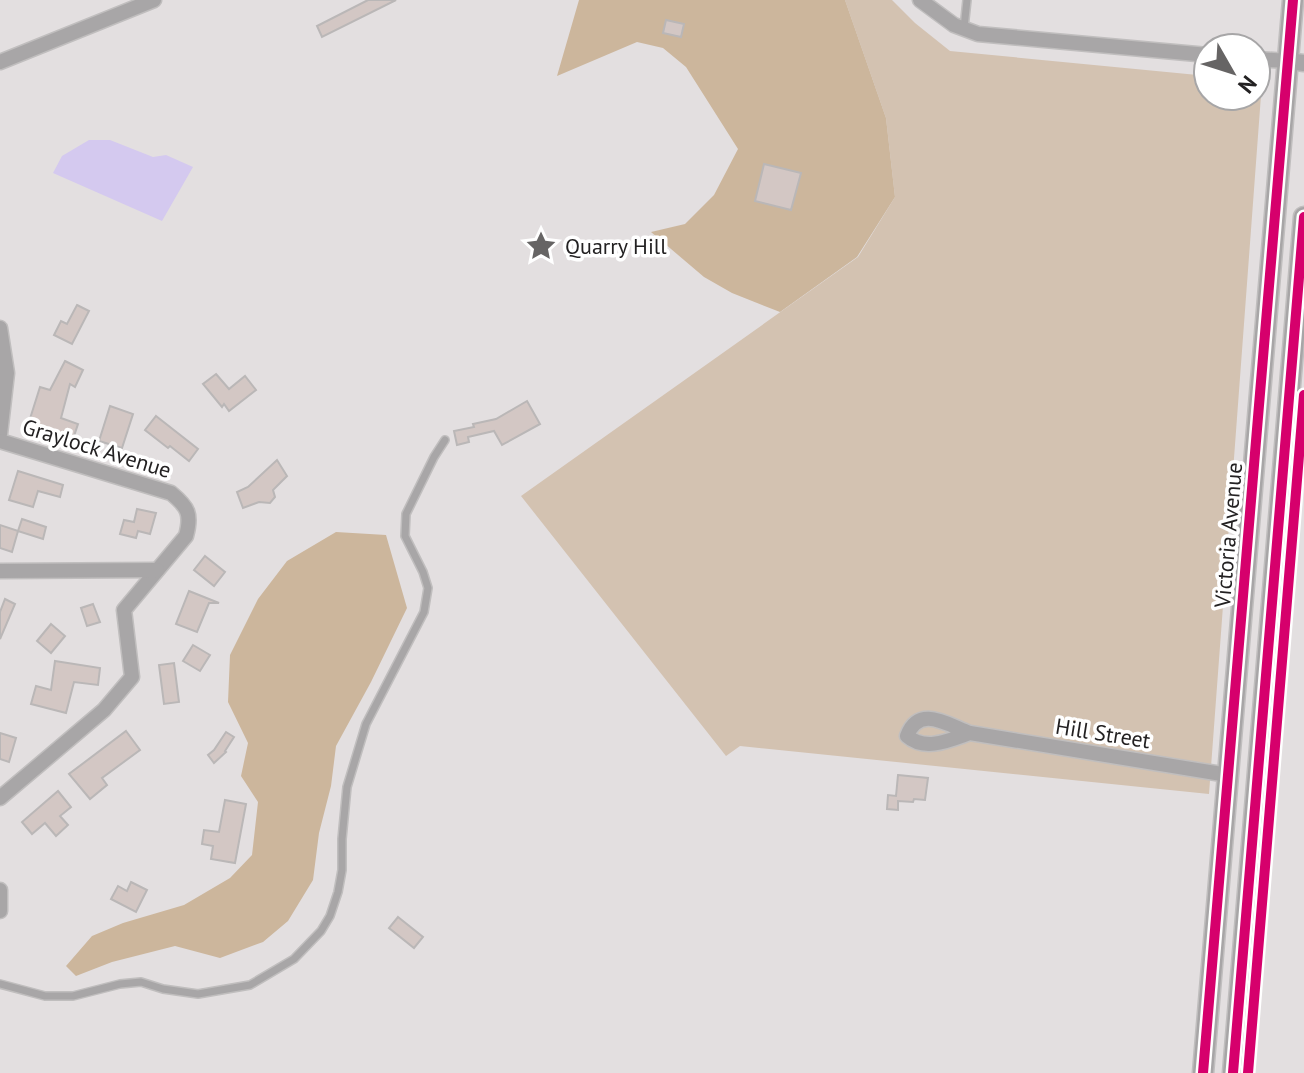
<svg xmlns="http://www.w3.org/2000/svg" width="1304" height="1073" font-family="'PT Sans',sans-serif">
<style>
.green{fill:#d3c2b1}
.forest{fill:#ccb69c}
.water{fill:#d4c9ef}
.building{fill:#d3c7c4;stroke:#bab7b7;stroke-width:2}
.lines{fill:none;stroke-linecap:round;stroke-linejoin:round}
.service-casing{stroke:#c0bebe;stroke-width:10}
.minor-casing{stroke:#c0bebe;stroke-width:17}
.tertiary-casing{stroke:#c0bebe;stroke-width:19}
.secondary-casing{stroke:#c0bebe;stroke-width:23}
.service{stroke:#a8a6a7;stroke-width:7}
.minor{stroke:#a8a6a7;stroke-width:14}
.tertiary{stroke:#a8a6a7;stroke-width:16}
.secondary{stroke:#a7a5a6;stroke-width:20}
.cycleway-casing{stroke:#fff;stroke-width:15}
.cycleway{stroke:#d6006c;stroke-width:10}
.labels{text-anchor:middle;stroke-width:7;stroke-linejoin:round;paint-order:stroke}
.poi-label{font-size:22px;fill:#232122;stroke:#fff;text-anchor:start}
.street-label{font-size:22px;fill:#232122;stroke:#fff}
</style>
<rect width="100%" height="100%" fill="#e3dfe0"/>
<polygon class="green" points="845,0 892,0 915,23 950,51 1208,76 1208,96 1256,96 1256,81 1262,82 1209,794 740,746 726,756 521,496 858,257 895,197 886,118"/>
<g class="forest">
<polygon points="579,0 845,0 886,118 895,197 857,257 780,312 732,293 704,277 651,232 685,224 714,195 738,149 686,67 663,48 637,42 557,76"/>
<polygon points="336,532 386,535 407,608 371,682 336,746 331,786 319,833 313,880 288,921 263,942 220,958 175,946 112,962 76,976 66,966 92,936 123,923 184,905 230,878 252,855 258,802 241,776 248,743 228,702 230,655 258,599 287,561"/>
</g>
<polygon class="water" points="89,140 110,140 153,157 166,155 193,167 162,221 53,173 62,156"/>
<g class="building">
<polygon points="368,0 396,0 322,37 317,26"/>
<polygon points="666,20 684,24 681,37 663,33"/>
<polygon points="764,164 801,173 791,210 755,201"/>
<polygon points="77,305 89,311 72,344 54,335 61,321 67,324"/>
<polygon points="65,361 83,370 75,387 70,384 61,418 78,424 73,439 28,425 40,387 50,390"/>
<polygon points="216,374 229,389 245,376 256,390 229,411 224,404 222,407 203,384"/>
<polygon points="527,401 540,424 502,445 494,431 468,437 469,442 457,445 454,431 474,427 473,424 496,419"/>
<polygon points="110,406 133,414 122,448 99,441"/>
<polygon points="156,416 198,449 189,461 170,446 168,448 145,430"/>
<polygon points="277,460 287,476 273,490 275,497 270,503 259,502 243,508 237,492 248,487"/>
<polygon points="18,471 63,485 60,497 38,491 33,507 9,500"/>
<polygon points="137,509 156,513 150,534 138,531 136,538 120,534 124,520 134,522"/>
<polygon points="22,519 46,527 43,539 18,531 12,552 0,548 0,525 18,531"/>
<polygon points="205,556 225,572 214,586 194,570"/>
<polygon points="189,591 219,603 209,603 197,632 176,624"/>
<polygon points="5,599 15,604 0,639 0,612"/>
<polygon points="93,604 100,622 87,626 81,608"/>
<polygon points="51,624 65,636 51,653 37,641"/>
<polygon points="193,645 210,655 200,671 183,661"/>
<polygon points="55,661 100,668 98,685 74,682 66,713 31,704 36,686 51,690"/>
<polygon points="174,663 179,702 164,704 159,665"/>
<polygon points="126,731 140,750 102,778 107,785 90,799 69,774"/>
<polygon points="226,732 234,737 225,751 226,752 214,763 208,755 214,750"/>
<polygon points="0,733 16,738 9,762 0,759"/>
<polygon points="898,775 928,778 925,800 914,799 913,802 898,801 898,810 887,809 888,795 896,796"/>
<polygon points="58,791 71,807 60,816 68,825 56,836 45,823 32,834 22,822"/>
<polygon points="225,800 246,804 235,863 211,859 213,846 202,844 204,830 219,832"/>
<polygon points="131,882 147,890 136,912 111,899 118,886 127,891"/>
<polygon points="398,917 423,937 414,948 389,928"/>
</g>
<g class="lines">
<g class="service-casing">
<g id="service">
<polyline points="964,28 967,0"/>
<polyline points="0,984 45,996 73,996 120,984 141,982 163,989 198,994 250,985 294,959 321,931 330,916 338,892 342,870 342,839 347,787 366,724 424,612 428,588 423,572 405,536 406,514 434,457 445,440"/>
</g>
</g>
<g class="minor-casing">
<g id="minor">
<polyline points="920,0 954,25 978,34 1208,55"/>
<polyline points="1256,59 1288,61"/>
<polyline points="0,62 154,0"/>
<polyline points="0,328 7,373 0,434"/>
<path d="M 0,441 L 171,493 C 188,507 192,514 186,536 L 124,610 L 132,677 L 104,710 L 0,798"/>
<polyline points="0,571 157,570"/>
<path d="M 970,733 C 950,740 925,752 907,736 C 919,704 948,725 970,733 L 1228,775"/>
<polyline points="0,890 0,911"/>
</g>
</g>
<g class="tertiary-casing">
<polyline id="tertiary" points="1288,61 1304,63"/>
</g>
<g class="secondary-casing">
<g id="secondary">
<polyline points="1203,1073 1293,0"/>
<polyline points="1233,1073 1304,217"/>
</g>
</g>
<use href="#service" class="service"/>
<use href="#minor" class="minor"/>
<use href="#tertiary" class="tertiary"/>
<use href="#secondary" class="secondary"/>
<g class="cycleway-casing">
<g id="cycleway">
<polyline points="1203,1073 1293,0"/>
<polyline points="1233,1073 1304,217"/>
<polyline points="1248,1073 1304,395"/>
</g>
</g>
<use href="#cycleway" class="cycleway"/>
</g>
<defs>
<g id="sight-bare" transform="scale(2.4)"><path d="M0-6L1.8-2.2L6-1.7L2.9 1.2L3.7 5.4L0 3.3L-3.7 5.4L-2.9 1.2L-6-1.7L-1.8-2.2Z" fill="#666464" stroke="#fff" stroke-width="2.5" paint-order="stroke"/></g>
</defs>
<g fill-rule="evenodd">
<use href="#sight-bare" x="541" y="246"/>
</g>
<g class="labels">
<g class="poi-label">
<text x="565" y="254">Quarry Hill</text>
</g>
<g class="street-label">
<text transform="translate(97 448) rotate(17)" y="8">Graylock Avenue</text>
<text transform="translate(1228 535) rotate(-85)" y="8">Victoria Avenue</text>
<text transform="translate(1103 733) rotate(9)" y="8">Hill Street</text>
</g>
</g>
<g transform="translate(1232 72) rotate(129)"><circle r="38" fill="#ffffff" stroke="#a7a6a7" stroke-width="2"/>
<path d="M0-6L14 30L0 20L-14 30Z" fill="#666464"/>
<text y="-12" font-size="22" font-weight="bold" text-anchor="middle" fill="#232122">N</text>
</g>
</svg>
